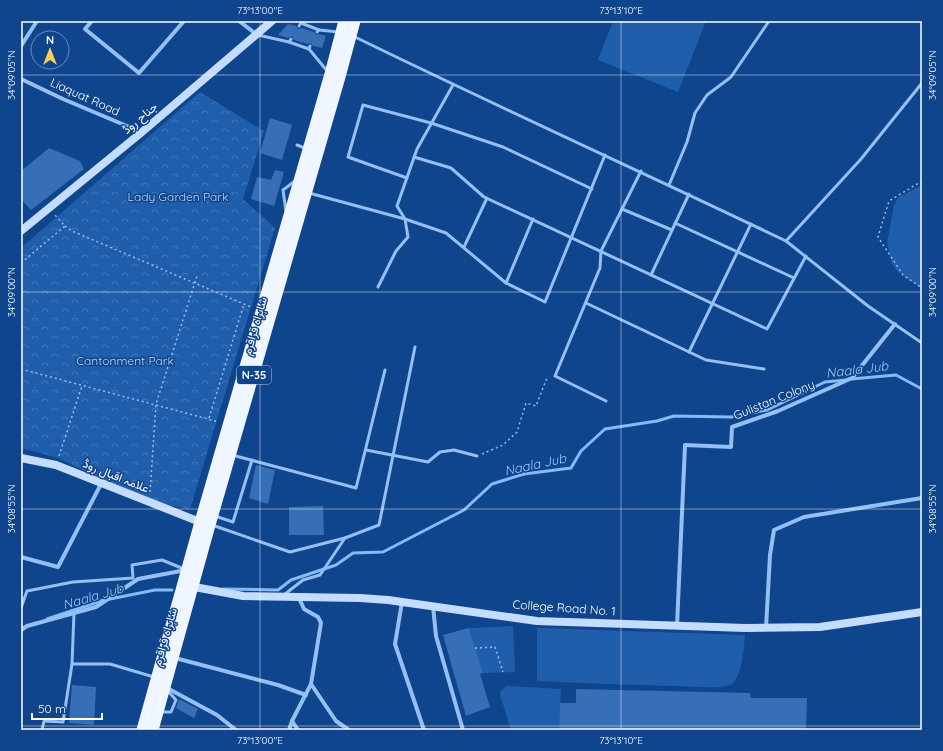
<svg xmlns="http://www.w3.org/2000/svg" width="943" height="751" font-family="Quicksand,Vazirmatn,sans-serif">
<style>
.forest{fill:url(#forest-crowns)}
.pitch{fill:#205eac}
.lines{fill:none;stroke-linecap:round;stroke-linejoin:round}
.stream{stroke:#86baf7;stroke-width:3}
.building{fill:#376fb6}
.path{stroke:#95bff3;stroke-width:1.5;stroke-dasharray:2 3;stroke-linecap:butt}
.service{stroke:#95bff3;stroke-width:3}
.minor{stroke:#95bff3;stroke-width:4}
.secondary{stroke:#c4dcfd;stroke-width:8}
.trunk{stroke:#f0f6ff;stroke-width:11}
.ticks{fill:none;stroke:#fff;stroke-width:1;stroke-opacity:0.45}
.labels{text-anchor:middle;stroke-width:3;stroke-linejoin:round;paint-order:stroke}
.shield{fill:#0f458c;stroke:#b7c7dc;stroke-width:1}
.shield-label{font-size:11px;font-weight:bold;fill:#fff}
.street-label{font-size:12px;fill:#fff;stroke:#0f458c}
.park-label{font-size:12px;fill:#bcdafe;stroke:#0f458c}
.water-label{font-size:13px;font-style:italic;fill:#a1c9fa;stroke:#0f458c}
.neatline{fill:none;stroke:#fff;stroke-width:1.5}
.ticks-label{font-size:10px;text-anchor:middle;fill:#fff}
</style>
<defs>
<pattern id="forest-crowns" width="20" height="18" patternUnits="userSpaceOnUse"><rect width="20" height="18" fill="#205eac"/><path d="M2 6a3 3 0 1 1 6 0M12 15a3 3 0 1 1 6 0" fill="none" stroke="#4176b8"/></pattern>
</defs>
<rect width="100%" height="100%" fill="#0f458c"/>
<polygon class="forest" points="200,92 264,131 243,199 275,228 190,509 149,502 58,458 21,448 21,248"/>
<g class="pitch">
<polygon points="613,21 706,21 678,92 598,60"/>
<polygon points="922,185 922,289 898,272 892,264 887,243 894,205 899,197"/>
<polygon points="513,626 515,672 483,673 469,628"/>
<path d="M 537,628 L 745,635 C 744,646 742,677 732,684 C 722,690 688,686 675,686 C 629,685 583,683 537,681 Z"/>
<polygon points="506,686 561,689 559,730 511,730 500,695 501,691"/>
</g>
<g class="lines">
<g class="stream">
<polyline points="851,379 896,375 922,389"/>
<polyline points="223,589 278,590 291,580 336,565 353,553 383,552 464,510 492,484 524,474 571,468 581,451 605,429 657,421 674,416 731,417 767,410 825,382 846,380"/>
<polyline points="110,599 155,590 172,590"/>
<polyline points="47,619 104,600"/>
</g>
</g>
<g class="building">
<polygon points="288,24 296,26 298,29 301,28 314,32 316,35 319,34 326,36 322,48 313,46 311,43 308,44 294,40 292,36 288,38 278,35"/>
<polygon points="270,118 292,125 282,160 260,153"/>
<polygon points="49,148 80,161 84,169 31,210 21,199 21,171"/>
<polygon points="275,170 284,172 274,206 251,199 257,177 271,180"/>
<polygon points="256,465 275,470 268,504 249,498"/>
<polygon points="323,506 324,535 289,535 289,507"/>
<polygon points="469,628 483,673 480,674 490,707 466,716 443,635"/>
<polygon points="72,685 96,687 94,725 69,723"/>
<polygon points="576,689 750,693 751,698 807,698 806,730 559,730 560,703 576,703"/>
<polygon points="179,699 198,709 194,718 176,708"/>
</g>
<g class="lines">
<g class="path">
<polyline points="922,181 889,201 878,237 903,275 922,288"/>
<polyline points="65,226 72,231 251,307"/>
<polyline points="21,263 65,226 55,215"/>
<polyline points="21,369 219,422"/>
<polyline points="209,418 244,304"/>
<polyline points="482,454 503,445 517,432 526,403 536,406 546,380 550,378"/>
<polyline points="59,456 82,386"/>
<polyline points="150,492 156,404 197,276"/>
<polyline points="475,648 495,647 503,672"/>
</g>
<g class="service">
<polyline points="299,26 301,23 319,30 317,32"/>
<polyline points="319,30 339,32"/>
<polyline points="258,35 289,42"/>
<path d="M 353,36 C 496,106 642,172 786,241 L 861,159 L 922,83"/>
<polyline points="291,39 289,42 309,49 310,46"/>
<polyline points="309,49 328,72"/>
<polyline points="297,145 307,149"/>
<polyline points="414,157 451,168 484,197 767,329 806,256"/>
<polyline points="407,178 348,157 363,105 431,123 503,147 592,189"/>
<polyline points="669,185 687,142 695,113 707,95 731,77 769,21"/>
<polyline points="309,193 405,219 446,233 506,283 545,302 605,155"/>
<polyline points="622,209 672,230"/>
<polyline points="286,211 283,190 295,181"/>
<polyline points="675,223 794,278"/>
<polyline points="786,241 868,306 922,343"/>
<polyline points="464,247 487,198"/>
<polyline points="651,275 689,194"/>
<polyline points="506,283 533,219"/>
<polyline points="378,287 396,251 408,237 405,219 397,206 417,149 453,85"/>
<polyline points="586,303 706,360 764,369"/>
<polyline points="689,352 751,224"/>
<polyline points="606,401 555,376 600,268 601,251 641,171"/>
<polyline points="366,450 428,462 440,452 454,450 477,456"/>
<polyline points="232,455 356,488 385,370"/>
<polyline points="215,516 233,522 252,460"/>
<polyline points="212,525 290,552 345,538"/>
<polyline points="285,594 303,580 320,575 345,538 379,525 415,347"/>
<polyline points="21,608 27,591 73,582 133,578 132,565 162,560 184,569"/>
<polyline points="72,664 110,664 154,677"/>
<polyline points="161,712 171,712 176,700 167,690"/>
<polyline points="42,730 44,721 63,722 72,664 74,613"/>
</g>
<g class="minor">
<polyline points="92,21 85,29 139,73 184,21"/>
<polyline points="239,21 256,34"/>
<polyline points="21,46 37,21"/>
<polyline points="21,79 63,99 141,132"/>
<polyline points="21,557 58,567 101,484"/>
<polyline points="299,598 304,609 318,617 321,623 311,684 336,721 349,730"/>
<polyline points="402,602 395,644 424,730"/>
<polyline points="433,606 436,636 463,730"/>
<polyline points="677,626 685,445 731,447 732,427 778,411 852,378 895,324"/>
<polyline points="766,628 770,555 774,530 804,517 922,498"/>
<polyline points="21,630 27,626 96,607 138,579 186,570"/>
<polyline points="175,658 278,685 306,695"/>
<polyline points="167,688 217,715 236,730"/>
<polyline points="292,721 298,730"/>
<polyline points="289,730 292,721 311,684"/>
</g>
<g class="secondary">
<polyline points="21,231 142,132 272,21"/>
<polyline points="21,458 56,465 200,522"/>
<polyline points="189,586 243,596 360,598 388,600 537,621 746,628 820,627 922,612"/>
</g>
<g class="trunk">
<polyline points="142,730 200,522 330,74 344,21"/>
<polyline points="153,730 210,525 340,77 355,21"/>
</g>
</g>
<path class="ticks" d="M 260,21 L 260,730M 621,21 L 621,730M 21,75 L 922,75M 21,292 L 922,292M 21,509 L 922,509M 21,726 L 922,726"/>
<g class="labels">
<rect class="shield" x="237" y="366" width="34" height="18" rx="3"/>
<g class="shield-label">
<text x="254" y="379">N-35</text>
</g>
<g class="street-label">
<text transform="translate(85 97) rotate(24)" y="4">Liaquat Road</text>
<text transform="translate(140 118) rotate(-40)" y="4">جناح روڈ</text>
<text transform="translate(255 326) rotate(-74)" y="4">شاہراہ قراقرم</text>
<text transform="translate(774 400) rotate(-22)" y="4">Gulistan Colony</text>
<text transform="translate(116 476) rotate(22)" y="4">علامہ اقبال روڈ</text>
<text transform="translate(564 608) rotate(4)" y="4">College Road No. 1</text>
<text transform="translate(165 637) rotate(-74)" y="4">شاہراہ قراقرم</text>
</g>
<g class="park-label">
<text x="178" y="201">Lady Garden Park</text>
<text x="125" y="365">Cantonment Park</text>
</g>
<g class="water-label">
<text transform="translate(857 369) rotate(-7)" y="5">Naala Jub</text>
<text transform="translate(535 464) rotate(-12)" y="5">Naala Jub</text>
<text transform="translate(93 596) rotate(-16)" y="5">Naala Jub</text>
</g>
</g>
<rect width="943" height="751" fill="none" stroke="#0f458c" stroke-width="44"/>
<g transform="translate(50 50)"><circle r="19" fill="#0f458c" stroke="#6f8fba"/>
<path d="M0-3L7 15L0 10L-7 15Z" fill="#ffd057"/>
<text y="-6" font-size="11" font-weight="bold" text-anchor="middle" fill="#ffffff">N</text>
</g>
<path d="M32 713v6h70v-6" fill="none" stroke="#ffffff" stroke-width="2"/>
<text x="38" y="713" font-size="12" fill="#ffffff" stroke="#0f458c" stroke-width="3" paint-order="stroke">50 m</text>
<rect x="22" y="22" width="899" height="707" class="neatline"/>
<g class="ticks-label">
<text x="260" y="14">73°13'00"E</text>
<text x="621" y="14">73°13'10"E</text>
<text transform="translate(11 75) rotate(-90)" y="4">34°09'05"N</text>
<text transform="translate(932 75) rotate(-90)" y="4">34°09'05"N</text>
<text transform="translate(11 292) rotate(-90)" y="4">34°09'00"N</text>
<text transform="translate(932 292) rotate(-90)" y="4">34°09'00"N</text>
<text transform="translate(11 509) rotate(-90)" y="4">34°08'55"N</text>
<text transform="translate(932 509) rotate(-90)" y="4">34°08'55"N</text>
<text x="260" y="744">73°13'00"E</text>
<text x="621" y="744">73°13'10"E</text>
</g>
</svg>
